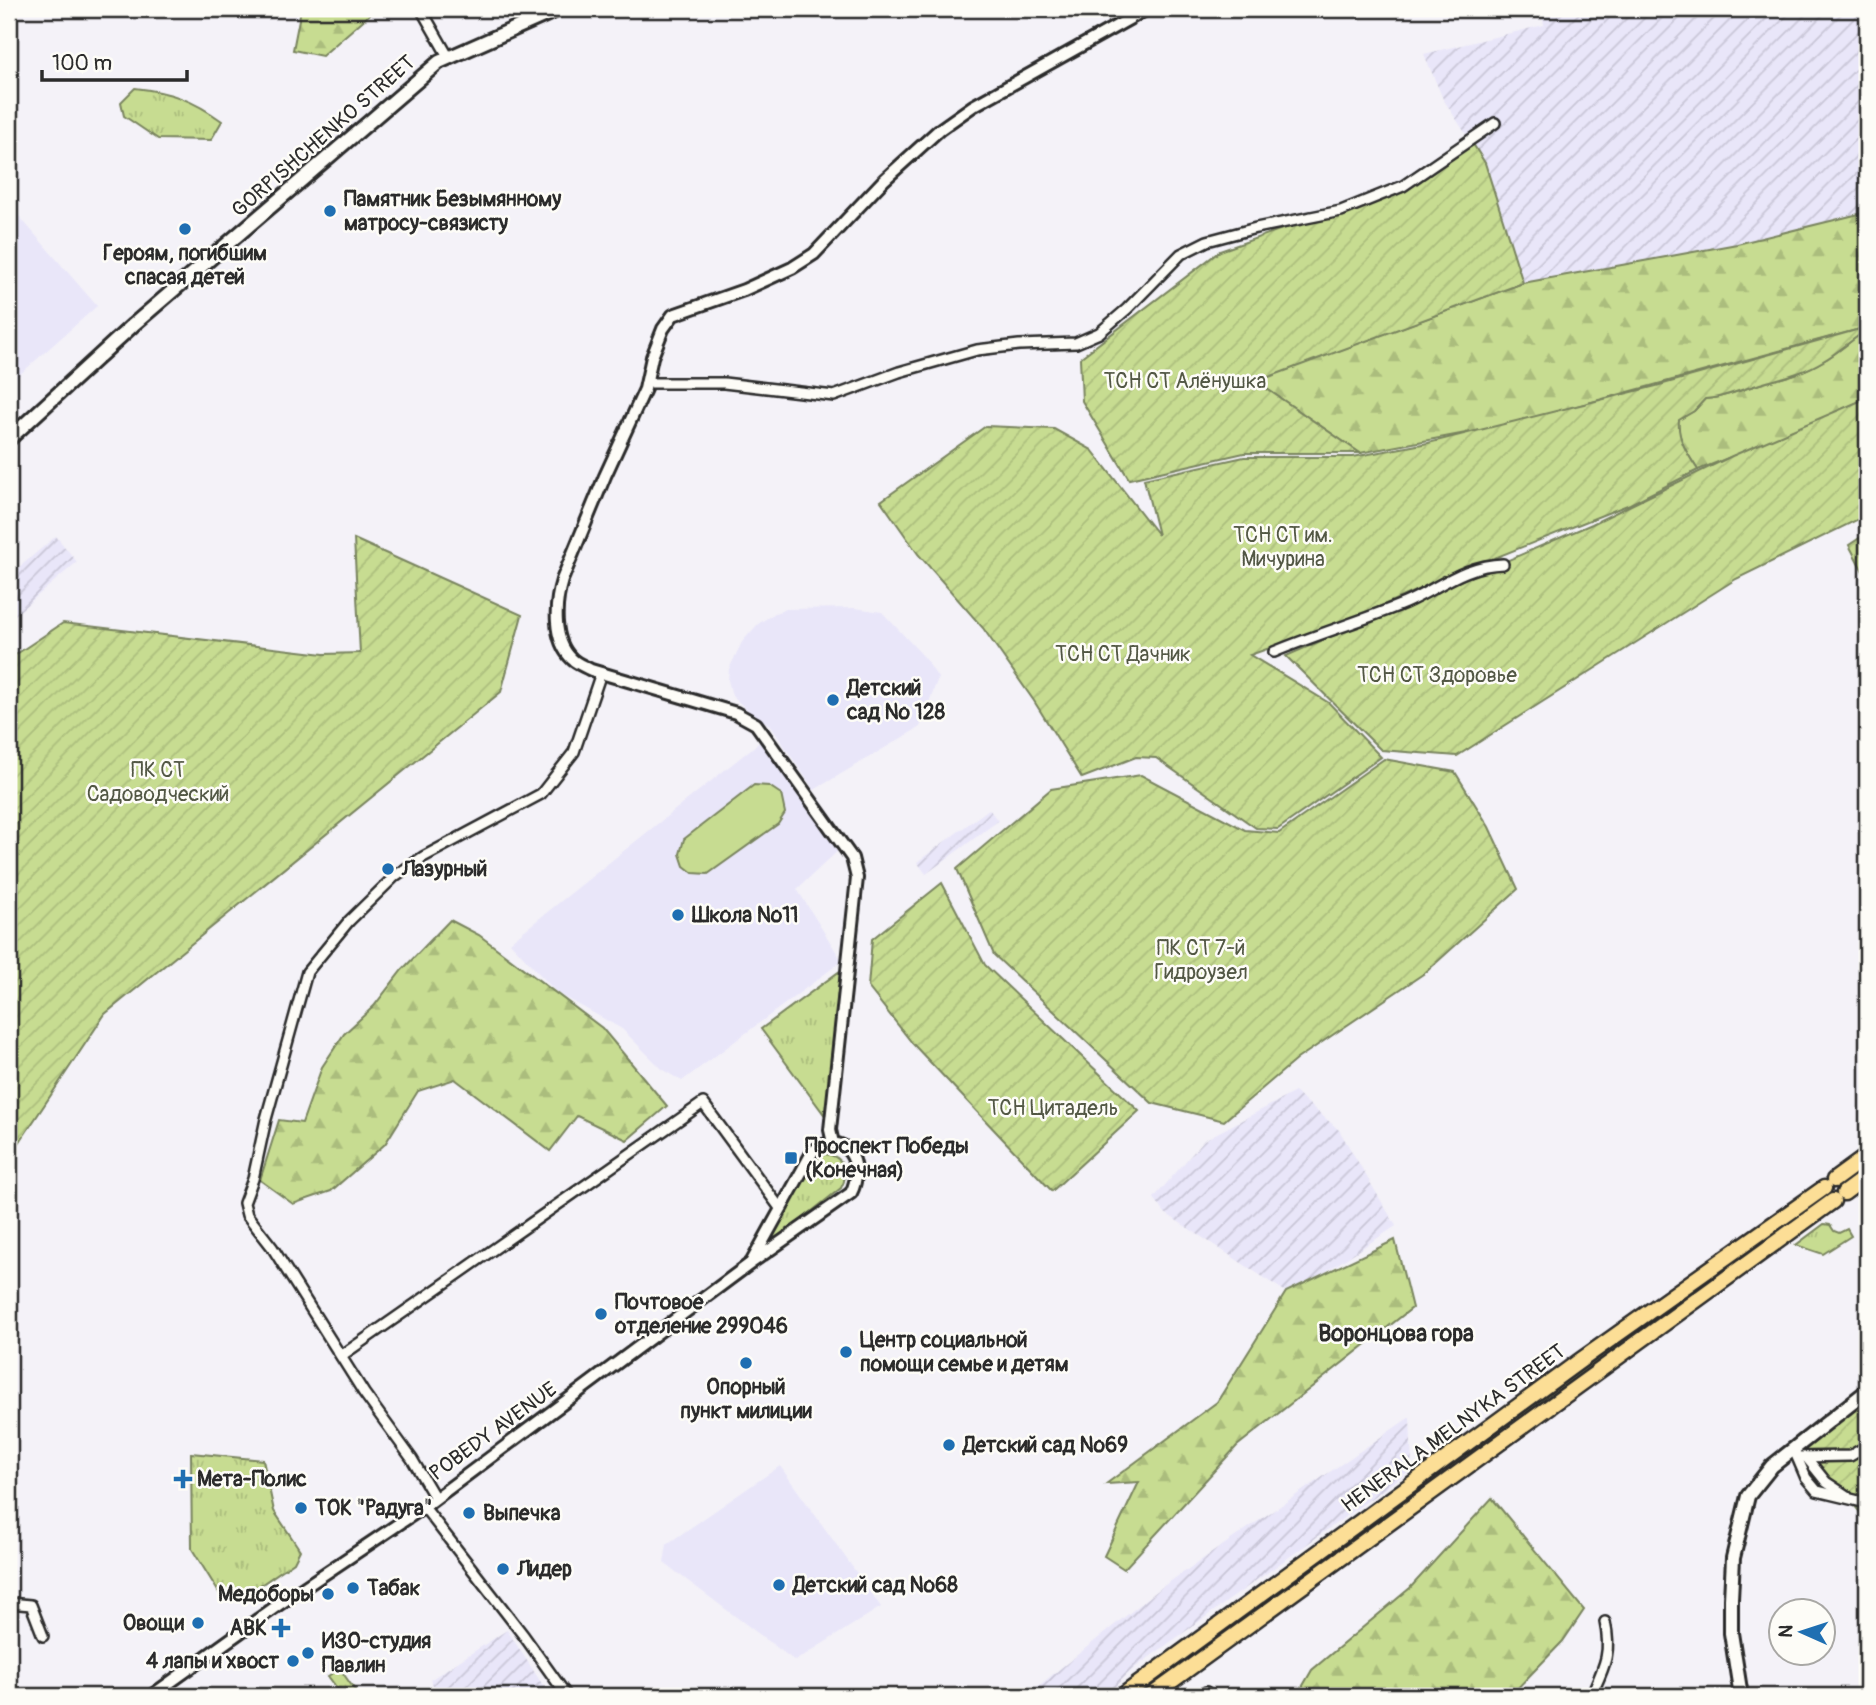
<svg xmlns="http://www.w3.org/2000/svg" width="1876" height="1705" font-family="Pangolin,sans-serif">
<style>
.built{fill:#e9e6f9}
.industrial{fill:url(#industrial-furrows)}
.grass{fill:url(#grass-tufts);stroke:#79845e;stroke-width:2}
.forest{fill:url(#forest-firs);stroke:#79845e;stroke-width:2}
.garden{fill:url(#garden-furrows);stroke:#79845e;stroke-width:2}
.pitch{fill:#c7dc91;stroke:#79845e;stroke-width:2}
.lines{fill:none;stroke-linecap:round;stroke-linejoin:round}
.minor-casing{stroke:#2b2b2b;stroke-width:14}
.tertiary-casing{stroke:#2b2b2b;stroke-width:16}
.secondary-casing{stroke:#2b2b2b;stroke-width:18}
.primary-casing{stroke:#2b2b2b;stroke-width:19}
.minor{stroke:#fdfcf7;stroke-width:9}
.tertiary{stroke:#fdfcf7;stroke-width:10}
.secondary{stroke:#fdfcf7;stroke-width:12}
.primary{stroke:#fcde96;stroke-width:14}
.poi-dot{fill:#1f6fb2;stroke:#fdfcf7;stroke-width:2.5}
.labels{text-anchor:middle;stroke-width:5;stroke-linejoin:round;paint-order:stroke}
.street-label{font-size:21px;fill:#2b2b2b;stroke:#fdfcf7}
.poi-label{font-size:21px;font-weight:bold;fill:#2b2b2b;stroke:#fdfcf7;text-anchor:start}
.park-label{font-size:21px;fill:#525744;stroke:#fdfcf7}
.neighbourhood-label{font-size:23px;font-weight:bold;fill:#2b2b2b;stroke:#fdfcf7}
</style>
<defs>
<pattern id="industrial-furrows" width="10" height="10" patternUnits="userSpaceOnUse" patternTransform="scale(1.75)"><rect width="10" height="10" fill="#e9e6f9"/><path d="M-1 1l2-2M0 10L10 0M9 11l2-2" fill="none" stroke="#c8c5d6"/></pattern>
<pattern id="grass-tufts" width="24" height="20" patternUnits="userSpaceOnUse" patternTransform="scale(1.75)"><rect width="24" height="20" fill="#c7dc91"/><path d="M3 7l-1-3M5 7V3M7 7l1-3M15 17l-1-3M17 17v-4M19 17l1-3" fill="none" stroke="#abbd7d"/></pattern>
<pattern id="forest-firs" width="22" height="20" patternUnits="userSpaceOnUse" patternTransform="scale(1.75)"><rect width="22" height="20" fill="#c7dc91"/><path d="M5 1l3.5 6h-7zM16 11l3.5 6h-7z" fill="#abbd7d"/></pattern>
<pattern id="garden-furrows" width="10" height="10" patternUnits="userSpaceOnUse" patternTransform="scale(1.75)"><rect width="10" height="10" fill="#c7dc91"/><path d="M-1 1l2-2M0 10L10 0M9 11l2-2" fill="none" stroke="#abbd7d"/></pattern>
</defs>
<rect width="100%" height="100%" fill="#f4f2f8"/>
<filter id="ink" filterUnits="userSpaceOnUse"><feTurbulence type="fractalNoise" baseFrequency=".0143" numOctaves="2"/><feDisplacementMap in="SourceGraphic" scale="14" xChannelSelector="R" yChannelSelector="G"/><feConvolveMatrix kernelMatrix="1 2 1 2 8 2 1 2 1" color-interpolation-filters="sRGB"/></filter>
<g filter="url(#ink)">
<g class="built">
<polygon points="18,215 97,306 9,384 9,223"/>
<polygon points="855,608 882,612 925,658 938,678 920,727 814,790 770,725 752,714 732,696 728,680 729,669 742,642 758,624 775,613 786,609"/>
<polygon points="761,741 841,848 797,889 842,961 682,1081 663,1070 622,1029 556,992 510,942"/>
<polygon points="780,1466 881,1607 795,1661 664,1563 667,1544"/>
</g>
<g class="industrial">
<polygon points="1555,9 1867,9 1867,212 1737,244 1523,283 1485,163 1443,99 1424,54 1544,25 1542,12"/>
<polygon points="56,536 77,562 9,620 9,576"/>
<polygon points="989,809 998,821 926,874 917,862"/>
<polygon points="1295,1092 1339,1130 1396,1226 1322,1274 1286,1292 1165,1213 1154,1198 1204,1140"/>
<polygon points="1410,1417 1412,1469 1133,1669 1105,1696 1026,1696 1162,1587"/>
<polygon points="507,1630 550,1696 440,1696 430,1680"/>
</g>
<g class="grass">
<path d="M 135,88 C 171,92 193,100 222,121 L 211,140 L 158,139 L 124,116 L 121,102 Z"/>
<polygon points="840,971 826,1117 761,1029"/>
<path d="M 825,1154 C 844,1156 850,1172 841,1188 L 777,1239 L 773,1239 L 772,1234 L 811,1163 Z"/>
<polygon points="1810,1205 1467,1454 1464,1450"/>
<polygon points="1824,1224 1830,1225 1834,1231 1839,1233 1847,1229 1851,1236 1823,1254 1796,1245"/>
<polygon points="191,1453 263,1460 274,1511 300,1550 294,1562 245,1596 221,1596 192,1549"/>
<polygon points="340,1669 359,1696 343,1696 328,1676"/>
</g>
<g class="forest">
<polygon points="301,9 376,9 322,56 293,50"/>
<polygon points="1867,212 1867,327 1503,426 1360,453 1267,389 1266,377 1523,283 1737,244"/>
<path d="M 1867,330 L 1867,398 L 1783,436 L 1698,470 C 1688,455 1677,439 1678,420 L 1694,411 L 1705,399 C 1724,398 1739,390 1757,385 C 1780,378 1802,374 1823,361 C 1839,352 1852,339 1867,330 Z"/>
<polygon points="450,920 479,935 602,1028 667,1106 627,1140 577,1116 550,1151 455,1079 418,1091 385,1144 331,1191 293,1204 260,1180 279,1120 302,1123 322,1067 344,1034 374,1006 402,970"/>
<polygon points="1395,1240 1412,1308 1237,1446 1124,1569 1104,1556 1139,1482 1106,1484 1217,1402 1286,1292"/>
<polygon points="1492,1498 1584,1610 1563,1641 1510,1696 1297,1696 1312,1670 1410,1588"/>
</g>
<g class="garden">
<polygon points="1473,144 1485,163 1523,283 1266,378 1267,389 1360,453 1244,453 1129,479 1082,401 1080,358 1220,251 1403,186"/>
<path d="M 1867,327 L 1867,330 C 1852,339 1839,352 1823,361 C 1802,374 1780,378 1757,385 C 1739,390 1724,398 1705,399 L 1694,411 L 1679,420 C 1677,439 1688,455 1698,470 L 1630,504 L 1442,579 L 1352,619 L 1250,655 L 1329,703 L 1381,757 L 1278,829 L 1256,828 L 1156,758 L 1136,757 L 1082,778 L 1034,701 L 983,628 L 918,554 L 881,501 L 986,426 L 1054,429 L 1092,450 L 1158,535 L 1144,479 L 1244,457 L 1353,457 L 1428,443 L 1656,386 Z"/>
<polygon points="1867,398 1867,515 1736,579 1457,756 1381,750 1286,656 1592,524 1732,456"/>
<polygon points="1867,533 1867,579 1849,545"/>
<polygon points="354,539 522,615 501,692 105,1014 9,1158 9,659 63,623 324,654 360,653"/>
<polygon points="1384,759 1455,772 1489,827 1518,889 1426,972 1297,1059 1224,1121 1152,1103 994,955 957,869 1051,789 1141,775 1245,830 1279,833"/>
<polygon points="942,883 985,965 1139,1111 1052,1191 913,1044 868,987 872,939"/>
<polygon points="1867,1380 1867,1520 1802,1446"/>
</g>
<polygon class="pitch" points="754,785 769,786 781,794 785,813 778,824 708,874 693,873 684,866 680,854 684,839"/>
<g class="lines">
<g class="minor-casing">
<g id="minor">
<polyline points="421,9 449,58"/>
<polyline points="646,383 724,383 834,396 899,372 977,350 1019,345 1076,343 1099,333 1127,309 1181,254 1207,241 1256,228 1341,211 1403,186 1495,123"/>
<path d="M 1274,652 C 1317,634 1362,621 1405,603 C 1439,588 1464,565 1503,564"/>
<polyline points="341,1356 703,1103 780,1208"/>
<polyline points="1794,1450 1806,1478 1817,1491 1867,1503"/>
<polyline points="1798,1457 1850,1456 1867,1446"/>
<polyline points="1806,1457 1826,1482 1847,1496"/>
<polyline points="435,1498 412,1459 364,1393 272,1247 247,1215 244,1203 253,1179 266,1119 307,972 349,921 395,876 423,857 541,794 574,752 601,673"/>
<polyline points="424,1507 524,1636 567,1696"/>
<polyline points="9,1603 31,1605 43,1636"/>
<polyline points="1206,1692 1208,1696"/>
<path d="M 1591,1696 C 1604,1667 1612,1654 1605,1622"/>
</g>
</g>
<g class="tertiary-casing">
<g id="tertiary">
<path d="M 833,1143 L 830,1130 L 857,878 L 852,858 L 756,724 L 736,713 L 591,670 C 584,666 577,664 572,659 C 552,640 555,603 562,580 L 605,476 L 645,389 L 652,357 L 663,329 L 673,315 L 744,290 L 792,268 L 814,254 L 884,180 L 939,130 L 973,106 L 1147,9"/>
<path d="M 151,1696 L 281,1603 L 424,1507 L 751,1263 L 851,1193 C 866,1164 845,1127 813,1151 L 751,1263"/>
</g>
</g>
<g class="secondary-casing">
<g id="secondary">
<polyline points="9,439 133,325 439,62 559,9"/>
<polyline points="1741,1696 1731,1633 1731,1599 1733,1558 1748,1496 1772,1466 1867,1391"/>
</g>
</g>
<g class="primary-casing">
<g id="primary">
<polyline points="1834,1180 1867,1156"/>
<polyline points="1844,1193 1867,1176"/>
<polyline points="1122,1696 1581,1360 1824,1188"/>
<polyline points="1151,1696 1833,1201"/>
</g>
</g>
<use href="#minor" class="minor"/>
<use href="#tertiary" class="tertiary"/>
<use href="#secondary" class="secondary"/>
<use href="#primary" class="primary"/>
</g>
</g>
<g class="poi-dot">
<circle cx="330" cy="211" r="7"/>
<circle cx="185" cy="229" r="7"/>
<circle cx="833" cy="700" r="7"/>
<circle cx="388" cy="869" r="7"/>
<circle cx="678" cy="915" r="7"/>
<rect x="784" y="1151" width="14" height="14" rx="3.5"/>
<circle cx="601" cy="1314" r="7"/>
<circle cx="846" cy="1352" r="7"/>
<circle cx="746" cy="1363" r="7"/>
<circle cx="949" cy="1445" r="7"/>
<path d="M179.5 1468.5h7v7h7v7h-7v7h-7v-7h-7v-7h7z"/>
<circle cx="301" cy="1508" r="7"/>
<circle cx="469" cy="1513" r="7"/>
<circle cx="503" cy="1569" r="7"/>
<circle cx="779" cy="1585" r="7"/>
<circle cx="353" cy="1588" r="7"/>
<circle cx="328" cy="1594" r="7"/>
<circle cx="198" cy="1623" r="7"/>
<path d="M277.5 1617.5h7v7h7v7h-7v7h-7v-7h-7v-7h7z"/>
<circle cx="308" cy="1653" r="7"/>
<circle cx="293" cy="1661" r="7"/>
</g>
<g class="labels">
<g class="street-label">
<text transform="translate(323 136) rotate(-41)" y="7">GORPISHCHENKO STREET</text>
<text transform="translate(1453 1428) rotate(-36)" y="7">HENERALA MELNYKA STREET</text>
<text transform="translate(493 1431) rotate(-36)" y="7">POBEDY AVENUE</text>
</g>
<g class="poi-label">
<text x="344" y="206">Памятник Безымянному<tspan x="344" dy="24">матросу-связисту</tspan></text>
<text x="185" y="260" text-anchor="middle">Героям, погибшим<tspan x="185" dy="24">спасая детей</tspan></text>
<text x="847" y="695">Детский<tspan x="847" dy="24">сад № 128</tspan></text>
<text x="402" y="876">Лазурный</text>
<text x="692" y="922">Школа №11</text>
<text x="805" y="1153">Проспект Победы<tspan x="805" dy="24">(Конечная)</tspan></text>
<text x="615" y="1309">Почтовое<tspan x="615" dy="24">отделение 299046</tspan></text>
<text x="860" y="1347">Центр социальной<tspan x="860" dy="24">помощи семье и детям</tspan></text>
<text x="746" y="1394" text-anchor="middle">Опорный<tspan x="746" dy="24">пункт милиции</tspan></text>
<text x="963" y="1452">Детский сад №69</text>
<text x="197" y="1486">Мета-Полис</text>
<text x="315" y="1515">ТОК "Радуга"</text>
<text x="483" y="1520">Выпечка</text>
<text x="517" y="1576">Лидер</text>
<text x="793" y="1592">Детский сад №68</text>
<text x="367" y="1595">Табак</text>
<text x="314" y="1601" text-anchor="end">Медоборы</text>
<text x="184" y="1630" text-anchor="end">Овощи</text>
<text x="267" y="1635" text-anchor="end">АВК</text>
<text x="322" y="1648">ИЗО-студия<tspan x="322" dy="24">Павлин</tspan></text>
<text x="279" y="1668" text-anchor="end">4 лапы и хвост</text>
</g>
<g class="park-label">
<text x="1185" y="388">ТСН СТ Алёнушка</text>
<text x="1283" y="542">ТСН СТ им.<tspan x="1283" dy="24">Мичурина</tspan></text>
<text x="1123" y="661">ТСН СТ Дачник</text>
<text x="1437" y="682">ТСН СТ Здоровье</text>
<text x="158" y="777">ПК СТ<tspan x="158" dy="24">Садоводческий</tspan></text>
<text x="1201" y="955">ПК СТ 7-й<tspan x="1201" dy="24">Гидроузел</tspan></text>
<text x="1053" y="1115">ТСН Цитадель</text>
</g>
<g class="neighbourhood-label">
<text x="1396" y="1341">Воронцова гора</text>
</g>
</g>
<rect width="1876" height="1705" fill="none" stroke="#fdfcf7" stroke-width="35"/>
<rect x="18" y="18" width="1841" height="1670" fill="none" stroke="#2b2b2b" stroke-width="2.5" filter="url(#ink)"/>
<g transform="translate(1802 1632) rotate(273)"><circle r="33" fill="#fdfcf7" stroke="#a9a8a5" stroke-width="2"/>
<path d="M0-5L12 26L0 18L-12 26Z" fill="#1f6fb2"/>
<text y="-10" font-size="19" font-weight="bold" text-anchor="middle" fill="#2b2b2b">N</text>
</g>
<path d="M42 70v10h145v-10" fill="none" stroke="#2b2b2b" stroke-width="3.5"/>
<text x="52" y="70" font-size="21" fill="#2b2b2b" stroke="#fdfcf7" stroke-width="5" paint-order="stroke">100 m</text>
</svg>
